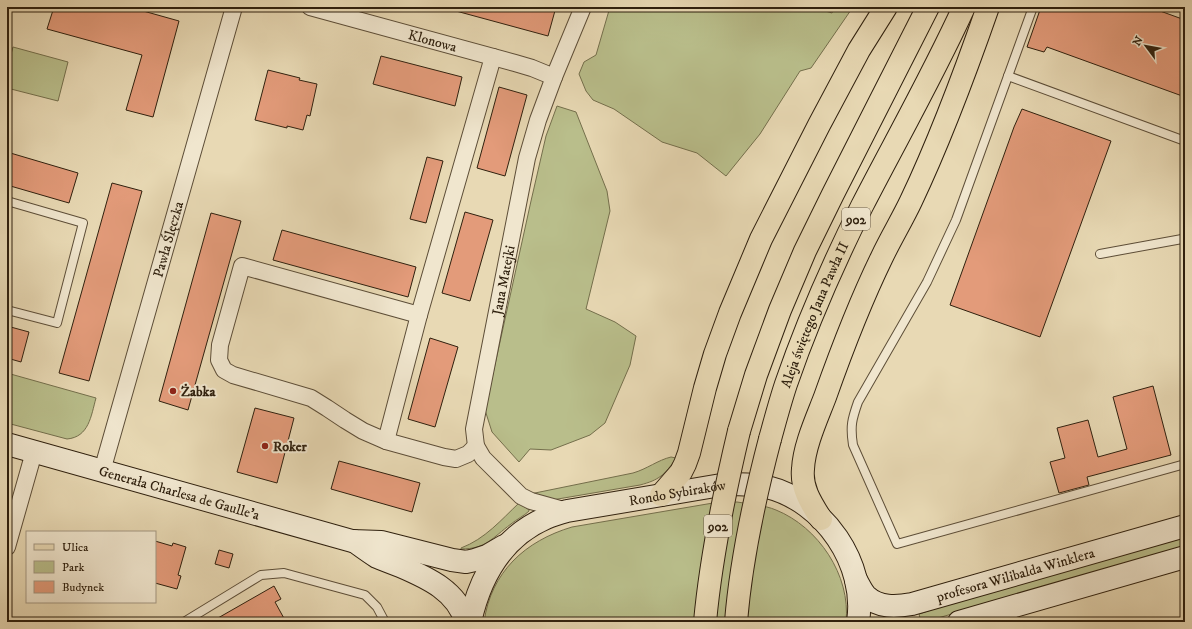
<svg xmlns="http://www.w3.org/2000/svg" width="1192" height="629" font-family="'IM FELL DW Pica',serif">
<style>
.green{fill:#b9be8b;stroke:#746f4c}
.building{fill:#e39b7a;stroke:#2f200e}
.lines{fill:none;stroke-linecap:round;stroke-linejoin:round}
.service-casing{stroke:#5d4e38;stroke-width:10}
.minor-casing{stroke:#5d4e38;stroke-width:18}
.secondary-casing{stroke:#2f200e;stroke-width:24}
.primary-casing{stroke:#2f200e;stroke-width:24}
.service{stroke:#f0e6ce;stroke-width:8}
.minor{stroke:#f0e6ce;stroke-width:16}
.secondary{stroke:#f0e6ce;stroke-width:22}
.primary{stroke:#e8d9b4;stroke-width:22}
.primary-bridge-casing{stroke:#2f200e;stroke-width:24;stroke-linecap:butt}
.primary-bridge{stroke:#e8d9b4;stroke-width:22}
.poi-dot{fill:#8f2418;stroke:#f0e6ce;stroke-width:1.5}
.labels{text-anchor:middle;stroke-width:4;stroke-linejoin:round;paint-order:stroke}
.shield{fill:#f0e6ce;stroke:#695b48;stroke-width:1}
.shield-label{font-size:13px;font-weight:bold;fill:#2f200e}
.street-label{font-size:14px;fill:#2f200e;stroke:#f0e6ce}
.poi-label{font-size:14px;font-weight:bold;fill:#2f200e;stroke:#f0e6ce;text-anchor:start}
</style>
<rect width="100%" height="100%" fill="#e8d9b4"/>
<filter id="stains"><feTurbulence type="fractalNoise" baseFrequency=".005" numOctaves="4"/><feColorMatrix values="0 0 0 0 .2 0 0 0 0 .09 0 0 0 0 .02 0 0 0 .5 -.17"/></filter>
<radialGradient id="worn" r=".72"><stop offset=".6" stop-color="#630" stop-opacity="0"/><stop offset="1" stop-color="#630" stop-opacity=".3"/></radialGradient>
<g class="green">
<polygon points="610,7 812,7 832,13 834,7 853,7 811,68 800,71 760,134 726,176 697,153 662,142 614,109 593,100 586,91 579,74 584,62 596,55"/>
<polygon points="13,47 68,62 58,101 7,88 7,69"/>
<polygon points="557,106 576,112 607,191 610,211 586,309 615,322 636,336 630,365 605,423 590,435 551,450 530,449 519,462 492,432 485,410 531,201 546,136"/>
<path d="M 7,373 L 96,398 C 91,416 89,437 67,439 L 7,423 Z"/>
<path d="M 671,457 L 676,458 C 665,475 659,480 640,485 L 552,500 L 530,494 L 633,473 C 647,469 658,460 671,457 Z"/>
<path d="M 737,502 C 750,504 764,505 776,510 C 818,527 851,575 846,622 L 484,622 C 491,572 525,541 572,527 L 713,503 Z"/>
<path d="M 519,503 L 529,510 L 529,511 C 524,516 517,519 511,524 C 492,538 486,549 461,549 L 461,548 C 485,539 501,520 519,503 Z"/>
<polygon points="1185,536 1185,547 924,622 921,622 919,614 949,604"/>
</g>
<g class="building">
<polygon points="54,7 129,7 179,21 153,117 126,110 142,55 47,29"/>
<polygon points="457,7 556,7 548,36 456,11"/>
<polygon points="1041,7 1149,7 1185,20 1185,97 1047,47 1044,52 1027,47"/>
<polygon points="381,56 462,77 455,106 373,84"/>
<polygon points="268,70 300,78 299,80 317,84 310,116 307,115 303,130 287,126 287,128 255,120"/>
<polygon points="499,87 527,95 505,176 477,168"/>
<polygon points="1022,109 1111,141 1040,337 950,305 1014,127"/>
<polygon points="7,152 78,173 69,203 7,185"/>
<polygon points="427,157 443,161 426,223 410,219"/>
<polygon points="112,183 142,191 89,381 59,373"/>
<polygon points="465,212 493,220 470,301 442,293"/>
<polygon points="211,213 241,221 188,410 159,401"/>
<polygon points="282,230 416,267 408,297 273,260"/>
<polygon points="7,326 29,332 21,362 7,358"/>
<polygon points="430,338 458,347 435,427 408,419"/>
<polygon points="1153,386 1171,455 1087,477 1089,485 1059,493 1050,462 1065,458 1057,428 1088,420 1098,457 1127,449 1113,397"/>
<polygon points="255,408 294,418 277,483 237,472"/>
<polygon points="339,461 420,483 412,512 331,489"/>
<polygon points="155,541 172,546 173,543 186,547 178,575 181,576 177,589 155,583"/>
<polygon points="219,550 233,554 229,568 215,564"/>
<polygon points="274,586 281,599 275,602 286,622 211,622"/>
</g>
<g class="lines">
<g class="service-casing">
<g id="service">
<path d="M 1033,7 L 956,220 L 927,282 L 858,402 C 852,419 850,426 853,445 L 897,544 L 1185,464"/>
<polyline points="1008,76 1185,141"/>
<polyline points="7,201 83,223 57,323 7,310"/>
<polyline points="1100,254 1182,239 1185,237"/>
<polyline points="184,622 261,575 284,573 365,595 377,607 385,622"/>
</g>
</g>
<g class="minor-casing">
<g id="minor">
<path id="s1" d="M 310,7 L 515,63 L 532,68 L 554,77"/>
<polyline points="419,315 242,266 220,345 219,360 224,370 233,375 311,398 327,408 345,420 363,431 386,441 444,457 456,459 468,454 476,446"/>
<polyline points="386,441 419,315 493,57"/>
<path id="s2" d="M 102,471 L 234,7"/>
<path id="s3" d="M 567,511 L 531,501 L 521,496 L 483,458 L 476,446 L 474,429 L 527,158 L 538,120 L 554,77 L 583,7"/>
<polyline points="7,547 34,452"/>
</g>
</g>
<g class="secondary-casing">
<g id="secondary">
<path id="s4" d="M 7,444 L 352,541 L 381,542 L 452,560 L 466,562 L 475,560 L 487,556 L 504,546"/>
<path d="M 354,541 C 361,546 369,552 377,557 C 384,560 392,563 400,566 C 428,578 457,591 466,622"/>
<path id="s5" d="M 856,580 C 859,585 862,592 866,596 C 879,608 896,607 912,604 L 1185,526"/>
<path id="s6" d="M 470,622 C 480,577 502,537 546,518 C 553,515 560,513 567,511 L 727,484 C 741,484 754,484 767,487 C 824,501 867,564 858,622"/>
<polyline points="959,622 1185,557"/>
</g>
</g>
<g class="primary-casing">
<g id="primary">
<polyline points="739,431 756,375 780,310 805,251 833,194 928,7"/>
<path id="s7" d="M 770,439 C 775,421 780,402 786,384 C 807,323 833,264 862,206 C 896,140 933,75 964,7"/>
<polyline points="661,495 681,472 685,464 689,453 705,388 715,354 730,313 761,239 819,125 859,50 886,7"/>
<path d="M 821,519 C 811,503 801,488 803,469 C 804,446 817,418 825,397 C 842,349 860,302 882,257 C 891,238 902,220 911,201 C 941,138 965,73 988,7"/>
</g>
</g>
<use href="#service" class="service"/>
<use href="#minor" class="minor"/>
<use href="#secondary" class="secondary"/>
<use href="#primary" class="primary"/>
<g class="primary-bridge-casing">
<g id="primary-bridge">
<path d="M 705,622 C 711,557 724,494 739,431"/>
<path d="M 736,622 C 741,560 754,500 770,439"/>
</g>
</g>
<use href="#primary-bridge" class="primary-bridge"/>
</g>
<g class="poi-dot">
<circle cx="173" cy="391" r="4"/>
<circle cx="265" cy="446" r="4"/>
</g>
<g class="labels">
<g class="shield">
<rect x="842" y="208" width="28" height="22" rx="3"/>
<rect x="704" y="515" width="28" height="22" rx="3"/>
</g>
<g class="shield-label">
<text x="856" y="224">902</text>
<text x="718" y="531">902</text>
</g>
<g class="street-label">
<text dy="5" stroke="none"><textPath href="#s1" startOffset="127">Klonowa</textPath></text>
<text dy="5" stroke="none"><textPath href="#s2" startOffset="241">Pawła Ślęczka</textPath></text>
<text dy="5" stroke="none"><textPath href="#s3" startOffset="285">Jana Matejki</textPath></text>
<text dy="5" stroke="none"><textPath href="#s7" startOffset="132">Aleja świętego Jana Pawła II</textPath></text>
<text dy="5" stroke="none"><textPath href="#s4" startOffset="179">Generała Charlesa de Gaulle'a</textPath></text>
<text dy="5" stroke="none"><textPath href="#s6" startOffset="268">Rondo Sybiraków</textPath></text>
<text dy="5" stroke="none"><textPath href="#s5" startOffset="175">profesora Wilibalda Winklera</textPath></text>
</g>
<g class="poi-label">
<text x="181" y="396">Żabka</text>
<text x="273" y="451">Roker</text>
</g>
</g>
<rect width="1192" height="629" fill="none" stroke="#e8d9b4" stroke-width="24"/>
<rect x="8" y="8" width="1176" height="613" fill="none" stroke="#2f200e" stroke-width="2"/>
<rect x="12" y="12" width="1168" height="605" fill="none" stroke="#2f200e"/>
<rect x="26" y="531" width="130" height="72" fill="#f0e6ce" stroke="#a39781"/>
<rect x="34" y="544" width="20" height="6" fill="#e8d9b4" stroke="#a39781"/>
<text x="62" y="551" font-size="12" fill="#2f200e">Ulica</text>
<rect x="34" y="561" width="20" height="12" fill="#b9be8b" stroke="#a39781"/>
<text x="62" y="571" font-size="12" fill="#2f200e">Park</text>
<rect x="34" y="581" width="20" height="12" fill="#e39b7a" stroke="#a39781"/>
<text x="62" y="591" font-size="12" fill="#2f200e">Budynek</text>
<g transform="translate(1146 46) rotate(302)" stroke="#f0e6ce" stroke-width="3" paint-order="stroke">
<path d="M0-3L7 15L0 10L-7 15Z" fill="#2f200e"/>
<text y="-6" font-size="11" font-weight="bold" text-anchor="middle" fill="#2f200e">N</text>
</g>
<rect width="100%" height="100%" filter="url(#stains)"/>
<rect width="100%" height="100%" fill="url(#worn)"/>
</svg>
